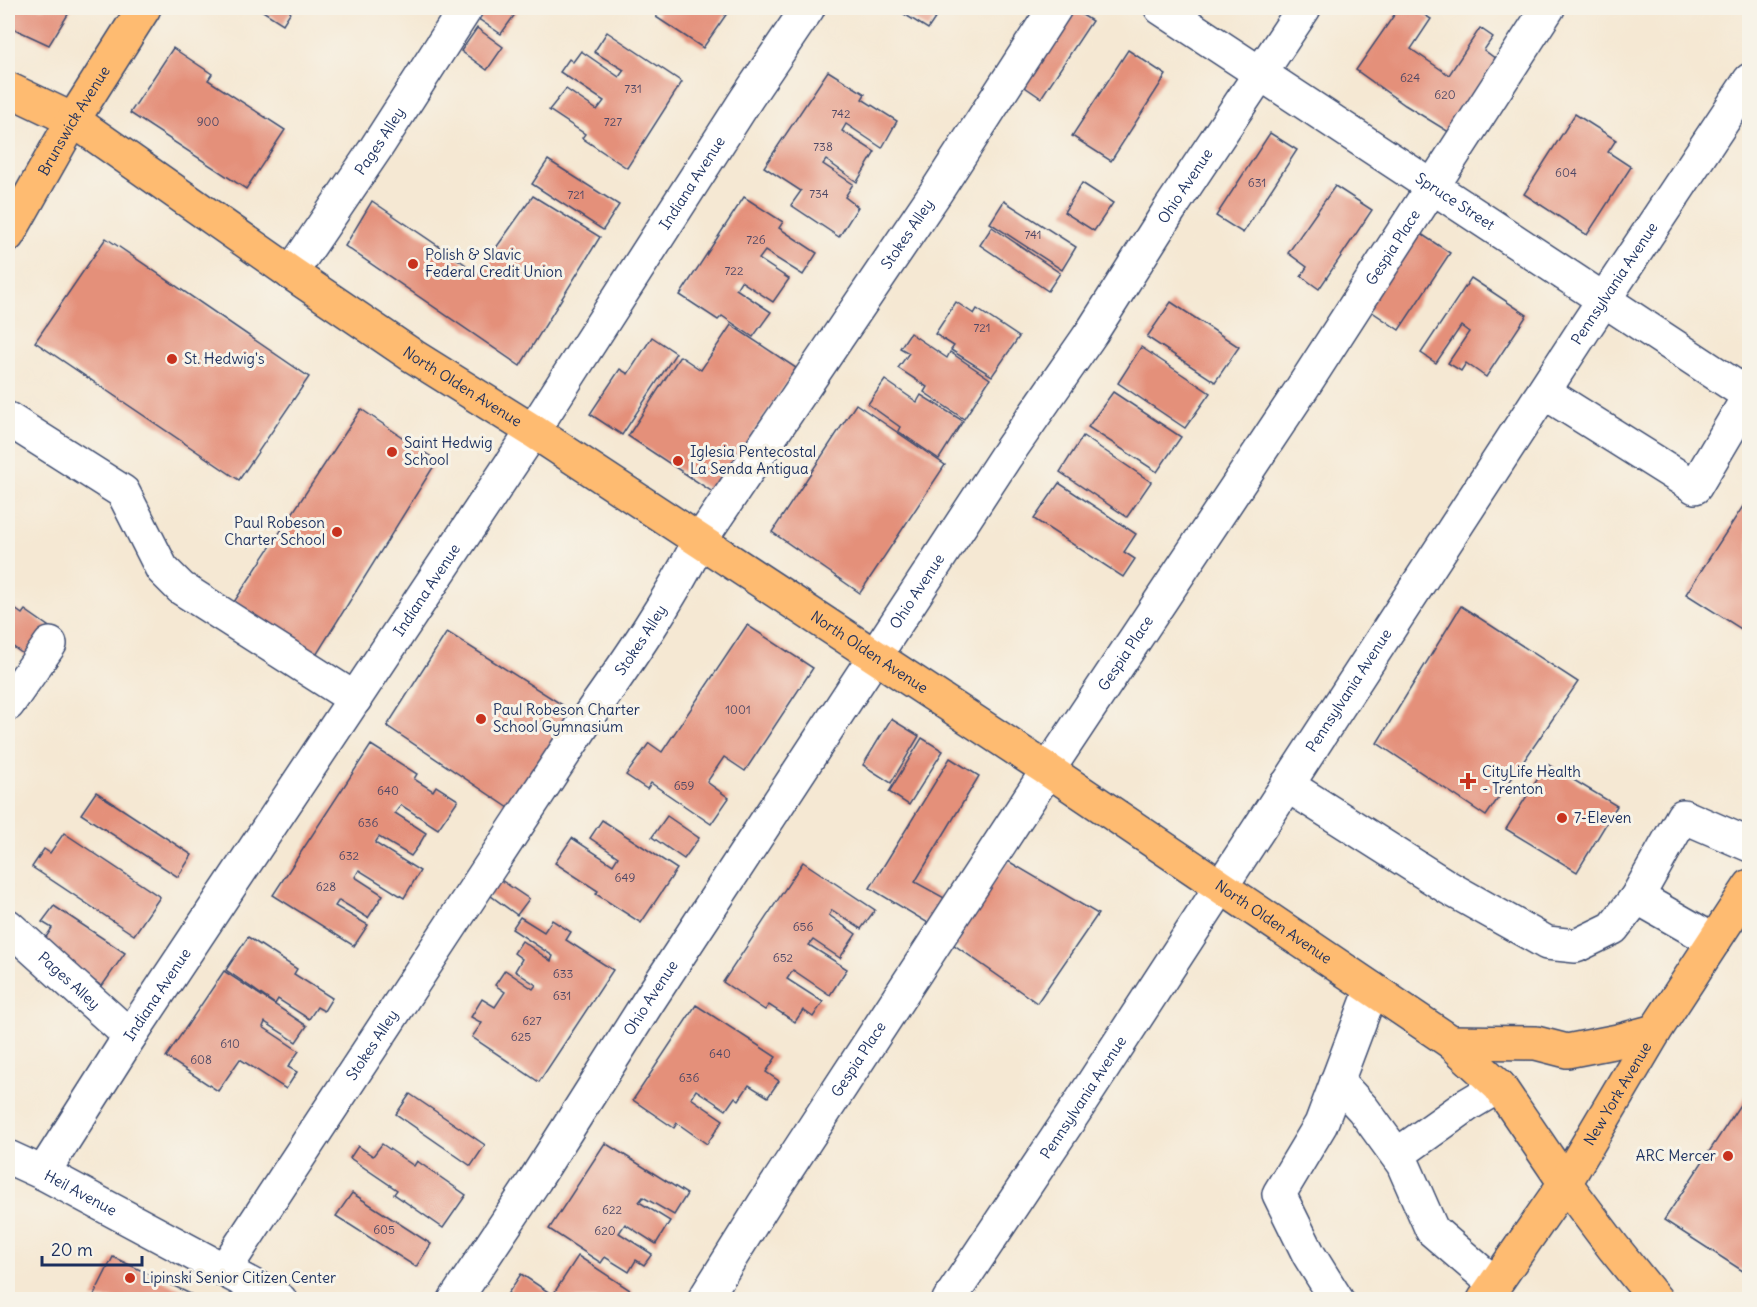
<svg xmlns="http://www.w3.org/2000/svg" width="1757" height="1307" font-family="Delius,sans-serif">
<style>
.building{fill:#e4907a}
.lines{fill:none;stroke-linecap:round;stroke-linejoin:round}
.minor-casing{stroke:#3c4b70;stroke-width:36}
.major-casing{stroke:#3c4b70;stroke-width:36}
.minor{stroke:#fff;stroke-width:33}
.major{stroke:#febb71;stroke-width:33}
.poi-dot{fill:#c8321e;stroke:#f7f3e8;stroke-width:2}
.labels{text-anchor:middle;stroke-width:6;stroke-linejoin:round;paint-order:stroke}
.number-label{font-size:12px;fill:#4d4765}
.street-label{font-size:15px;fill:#1b2f5e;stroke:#f7f3e8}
.poi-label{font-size:15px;fill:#1b2f5e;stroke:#f7f3e8;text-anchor:start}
</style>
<rect width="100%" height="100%" fill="#f7f3e8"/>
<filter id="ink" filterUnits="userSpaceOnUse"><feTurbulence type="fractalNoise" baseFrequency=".0167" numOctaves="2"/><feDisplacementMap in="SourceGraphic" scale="12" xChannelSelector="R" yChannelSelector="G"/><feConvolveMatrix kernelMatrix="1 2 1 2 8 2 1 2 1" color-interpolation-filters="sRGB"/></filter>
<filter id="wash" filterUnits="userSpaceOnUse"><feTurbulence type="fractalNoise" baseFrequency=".008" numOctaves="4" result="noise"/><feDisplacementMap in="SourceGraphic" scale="24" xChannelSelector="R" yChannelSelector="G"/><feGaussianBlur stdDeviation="1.35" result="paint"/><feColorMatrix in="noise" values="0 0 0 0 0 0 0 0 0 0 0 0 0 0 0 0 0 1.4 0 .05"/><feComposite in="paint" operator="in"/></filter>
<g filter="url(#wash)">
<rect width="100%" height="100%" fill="#f5e8d3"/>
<g id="blocks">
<g class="building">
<polygon points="8,8 72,8 49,45 8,26"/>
<polygon points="258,8 293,8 283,24"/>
<polygon points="484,8 514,8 518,10 501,34 477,18"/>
<polygon points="651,8 728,8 730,9 703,48 656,17 659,13"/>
<polygon points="908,8 942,8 928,29 904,14"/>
<polygon points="1071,8 1092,21 1041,98 1022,85"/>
<polygon points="1399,8 1414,8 1431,19 1411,49 1449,75 1480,28 1493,37 1484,50 1500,62 1452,134 1405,105 1356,70"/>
<polygon points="477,28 503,47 487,70 461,51"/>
<polygon points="607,32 682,82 627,168 582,138 585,134 549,110 566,89 597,110 604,101 560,72 569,59 573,62 581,51 619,77 624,70 594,52"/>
<polygon points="173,48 212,74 208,80 285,130 246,189 130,113"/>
<polygon points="1128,50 1166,75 1111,161 1072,136"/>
<polygon points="828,71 865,94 862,99 897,121 882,148 846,124 842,131 875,152 857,182 826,160 823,164 853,184 845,197 858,207 839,237 791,205 801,191 764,167"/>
<polygon points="1575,114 1616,140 1608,152 1631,167 1587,235 1524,194"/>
<polygon points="1270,133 1297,150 1243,233 1216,216"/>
<polygon points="548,160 619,205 603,230 532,184"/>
<polygon points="1082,183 1113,203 1094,231 1064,212"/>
<polygon points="1335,186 1372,210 1319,289 1301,276 1307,267 1288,253"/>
<polygon points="533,196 600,237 520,366 345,246 372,201 478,273"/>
<polygon points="744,197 783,222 779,228 817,253 803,275 765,251 759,259 789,279 773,302 741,281 736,289 771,312 753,337 722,316 718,320 680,295"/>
<polygon points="1004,201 1076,247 1062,270 990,223"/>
<polygon points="992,227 1060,273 1048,291 980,245"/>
<polygon points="1412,228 1450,253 1399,330 1362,305"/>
<polygon points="106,238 309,377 239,480 35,342"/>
<polygon points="1471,278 1527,315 1486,377 1466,363 1461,371 1448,363 1469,332 1461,326 1436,363 1421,353"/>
<polygon points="956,302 974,314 977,309 1019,337 992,376 951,350 954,346 935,334"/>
<polygon points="1171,302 1239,347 1215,382 1147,337"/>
<polygon points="731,325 796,368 714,493 628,436 680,356 701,370"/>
<polygon points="910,333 947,358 950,352 990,379 964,419 924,392 927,387 898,368 909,353 900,348"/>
<polygon points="652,337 676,353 622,435 590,414 620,369 628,374"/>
<polygon points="1141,347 1210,393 1185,428 1118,383"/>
<polygon points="885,380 917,402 921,395 963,421 939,459 898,431 900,427 868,404"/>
<polygon points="1113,392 1181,437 1157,472 1088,427"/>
<polygon points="856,404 945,465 860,593 772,532"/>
<polygon points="361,409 437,461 315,657 234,602"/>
<polygon points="1083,436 1151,482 1127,517 1060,472"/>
<polygon points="1059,483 1136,534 1124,552 1135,559 1123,577 1034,519"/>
<polygon points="1749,497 1749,634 1686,594"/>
<polygon points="8,604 22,614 25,610 55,631 34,662 8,643"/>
<polygon points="1461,606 1578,682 1486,816 1377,743"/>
<polygon points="747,625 813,668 745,771 724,757 707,782 729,798 711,824 651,783 647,789 626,775 649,743 662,752"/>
<polygon points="447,632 575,713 512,810 387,726"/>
<polygon points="891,719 919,736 891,783 863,765"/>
<polygon points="922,738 943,751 909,805 889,792"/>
<polygon points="371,745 417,774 414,779 433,791 436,786 458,800 438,829 401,805 395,813 426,833 419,845 411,856 379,837 375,843 420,871 404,898 359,870 355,877 383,895 368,918 339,900 335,906 368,925 354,946 273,895"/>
<polygon points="950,758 979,776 915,882 948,900 933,926 870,888"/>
<polygon points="1547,764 1617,806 1577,872 1506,829"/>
<polygon points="96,792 192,855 178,877 81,814"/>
<polygon points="667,816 699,838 684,859 652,837"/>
<polygon points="602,820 677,869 641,923 596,894 598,891 555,863 572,838 613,865 618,857 590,838"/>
<polygon points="64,833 160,897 134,935 32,867 44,849 50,853"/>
<polygon points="1008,861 1098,914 1037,1003 950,942"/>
<polygon points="803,862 875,910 861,929 832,910 829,915 856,934 840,958 813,940 809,945 847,969 830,995 793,970 787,979 823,1002 813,1017 803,1010 795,1022 769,1005 765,1010 723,982"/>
<polygon points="498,878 529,899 517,915 487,893"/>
<polygon points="54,906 125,953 102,986 41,945 52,928 42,922"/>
<polygon points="520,917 544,932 552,920 571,932 566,940 613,970 539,1082 472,1037 482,1023 471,1017 482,999 495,1007 505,992 495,985 505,970 533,989 536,985 515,971 522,959 514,953 522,941 551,961 553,956 512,929"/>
<polygon points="248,937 297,969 294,974 332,998 324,1011 317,1007 309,1019 278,999 275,1004 226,970"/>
<polygon points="224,971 307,1026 296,1042 265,1022 263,1027 299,1051 288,1067 297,1072 286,1089 240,1059 218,1091 166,1057"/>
<polygon points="696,1005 776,1057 766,1072 779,1081 768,1097 749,1085 739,1100 735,1097 726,1110 696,1090 691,1098 723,1120 707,1144 677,1123 674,1128 633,1100"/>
<polygon points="1749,1091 1749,1275 1664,1220"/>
<polygon points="410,1094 485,1145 471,1166 396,1114"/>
<polygon points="605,1143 687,1194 674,1215 643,1197 639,1202 670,1221 656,1244 625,1224 619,1233 652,1254 644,1265 636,1260 629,1272 605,1257 601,1263 549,1229"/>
<polygon points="382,1144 414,1166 417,1161 466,1195 443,1228 394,1194 397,1190 350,1158 358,1146 373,1156"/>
<polygon points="352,1193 431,1244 416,1267 336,1216"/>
<polygon points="578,1256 633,1292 629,1299 564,1299 554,1293"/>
<polygon points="113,1257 201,1299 92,1299"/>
<polygon points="521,1274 559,1299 504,1299"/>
</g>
</g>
</g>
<g filter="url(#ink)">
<use href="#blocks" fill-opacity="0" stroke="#3c4b70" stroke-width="1.5"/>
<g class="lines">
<g class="minor-casing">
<g id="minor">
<path id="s1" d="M 1161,8 L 1750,396"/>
<path id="s2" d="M 291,273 L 376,148 L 466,8"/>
<polyline points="1544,392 1695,487 1749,396"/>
<polyline points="8,419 123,492 162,569 181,588 355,699"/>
<polyline points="8,704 50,644"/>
<polyline points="1287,785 1449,888 1547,943 1576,946 1613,928 1637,897 1683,816 1750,845"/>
<polyline points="1637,897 1714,941"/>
<path id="s3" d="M 8,926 L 130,1036"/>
<polyline points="1337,1081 1363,1109 1403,1164 1432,1230 1495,1284"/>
<polyline points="1397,1155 1467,1105 1499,1086"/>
<path id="s4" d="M 8,1157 L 43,1173 L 280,1300"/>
<path id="s5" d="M 43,1173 L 130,1036 L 533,431 L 747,98 L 808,8"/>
<path id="s6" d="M 225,1269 L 589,716 C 629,660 668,603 699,542 L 936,192 L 1055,8"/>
<path id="s7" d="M 455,1300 L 535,1180 L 648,1002 L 1006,456 L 1092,332 L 1170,209 L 1304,8"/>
<path id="s8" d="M 704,1300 L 764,1204 L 1042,779 L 1299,393 L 1548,8"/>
<path id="s9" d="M 949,1300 L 1077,1108 L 1585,328 L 1750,80"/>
<polyline points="1337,1300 1309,1255 1279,1194 1321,1124 1372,989"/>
</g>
</g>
<g class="major-casing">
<g id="major">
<path id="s10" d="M 8,89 L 73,120 L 291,273 L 413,356 L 533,431 L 1048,770 L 1451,1042 L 1499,1086 L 1565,1183 L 1613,1247 L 1656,1300"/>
<path id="s11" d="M 8,235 L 73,120 L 144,8"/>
<polyline points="1451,1042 1536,1043 1567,1051 1618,1041 1655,1031"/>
<path id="s12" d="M 1484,1300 L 1565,1183 L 1655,1031 L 1750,886"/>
</g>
</g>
<use href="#minor" class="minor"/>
<use href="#major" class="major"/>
</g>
</g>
<g class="poi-dot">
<circle cx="413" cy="264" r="6"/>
<circle cx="172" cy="359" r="6"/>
<circle cx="392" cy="452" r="6"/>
<circle cx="678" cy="461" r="6"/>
<circle cx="337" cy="532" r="6"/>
<circle cx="481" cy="719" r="6"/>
<path d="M1465 772h6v6h6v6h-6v6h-6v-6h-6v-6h6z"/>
<circle cx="1562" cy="818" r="6"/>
<circle cx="1728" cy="1156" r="6"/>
<circle cx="130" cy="1278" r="6"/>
</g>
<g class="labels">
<g class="number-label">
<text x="1410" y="82">624</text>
<text x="633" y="93">731</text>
<text x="1445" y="99">620</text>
<text x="841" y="118">742</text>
<text x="208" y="126">900</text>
<text x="613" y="126">727</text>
<text x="823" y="151">738</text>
<text x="1566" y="177">604</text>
<text x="1257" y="187">631</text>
<text x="819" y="198">734</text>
<text x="576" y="199">721</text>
<text x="1033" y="239">741</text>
<text x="756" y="244">726</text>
<text x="734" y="275">722</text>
<text x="982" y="332">721</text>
<text x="738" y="714">1001</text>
<text x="684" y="790">659</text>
<text x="388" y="795">640</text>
<text x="368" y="827">636</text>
<text x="349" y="860">632</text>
<text x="625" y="882">649</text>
<text x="326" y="891">628</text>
<text x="803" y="931">656</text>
<text x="783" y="962">652</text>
<text x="563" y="978">633</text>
<text x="562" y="1000">631</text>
<text x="532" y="1025">627</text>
<text x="521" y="1041">625</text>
<text x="230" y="1048">610</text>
<text x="720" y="1058">640</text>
<text x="201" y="1064">608</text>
<text x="689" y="1082">636</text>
<text x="612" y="1214">622</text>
<text x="384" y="1234">605</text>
<text x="605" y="1235">620</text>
</g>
<g class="street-label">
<text dy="5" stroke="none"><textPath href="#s11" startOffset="132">Brunswick Avenue</textPath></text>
<text dy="5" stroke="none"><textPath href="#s2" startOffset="159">Pages Alley</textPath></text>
<text dy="5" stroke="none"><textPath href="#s5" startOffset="1184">Indiana Avenue</textPath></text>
<text dy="5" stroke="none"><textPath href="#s7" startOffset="1332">Ohio Avenue</textPath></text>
<text dy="5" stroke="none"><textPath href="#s1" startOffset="352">Spruce Street</textPath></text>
<text dy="5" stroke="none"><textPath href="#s6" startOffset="1240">Stokes Alley</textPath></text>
<text dy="5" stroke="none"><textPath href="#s8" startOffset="1258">Gespia Place</textPath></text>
<text dy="5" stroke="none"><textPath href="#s9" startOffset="1215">Pennsylvania Avenue</textPath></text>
<text dy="5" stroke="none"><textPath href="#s10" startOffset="544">North Olden Avenue</textPath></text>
<text dy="5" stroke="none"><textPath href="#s5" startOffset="698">Indiana Avenue</textPath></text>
<text dy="5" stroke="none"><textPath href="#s7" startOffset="846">Ohio Avenue</textPath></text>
<text dy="5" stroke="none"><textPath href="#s6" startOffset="754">Stokes Alley</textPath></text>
<text dy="5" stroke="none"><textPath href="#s10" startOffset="1030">North Olden Avenue</textPath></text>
<text dy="5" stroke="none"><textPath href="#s8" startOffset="772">Gespia Place</textPath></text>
<text dy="5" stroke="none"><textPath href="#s9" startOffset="729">Pennsylvania Avenue</textPath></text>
<text dy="5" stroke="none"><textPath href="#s10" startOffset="1516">North Olden Avenue</textPath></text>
<text dy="5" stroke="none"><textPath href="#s3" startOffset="82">Pages Alley</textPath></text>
<text dy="5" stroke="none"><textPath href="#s5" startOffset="212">Indiana Avenue</textPath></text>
<text dy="5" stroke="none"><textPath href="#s7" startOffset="360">Ohio Avenue</textPath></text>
<text dy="5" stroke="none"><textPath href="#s6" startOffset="268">Stokes Alley</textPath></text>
<text dy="5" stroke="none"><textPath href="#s8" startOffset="286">Gespia Place</textPath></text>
<text dy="5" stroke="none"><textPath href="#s12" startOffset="246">New York Avenue</textPath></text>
<text dy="5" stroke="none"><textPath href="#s9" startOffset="243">Pennsylvania Avenue</textPath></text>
<text dy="5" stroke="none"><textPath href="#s4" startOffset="81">Heil Avenue</textPath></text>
</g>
<g class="poi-label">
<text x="425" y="260">Polish &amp; Slavic<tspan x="425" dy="17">Federal Credit Union</tspan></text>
<text x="184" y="364">St. Hedwig's</text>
<text x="404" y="448">Saint Hedwig<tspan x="404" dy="17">School</tspan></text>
<text x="690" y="457">Iglesia Pentecostal<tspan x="690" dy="17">La Senda Antigua</tspan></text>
<text x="325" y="528" text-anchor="end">Paul Robeson<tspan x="325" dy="17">Charter School</tspan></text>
<text x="493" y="715">Paul Robeson Charter<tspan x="493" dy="17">School Gymnasium</tspan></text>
<text x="1482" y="777">CityLife Health<tspan x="1482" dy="17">- Trenton</tspan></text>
<text x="1574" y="823">7-Eleven</text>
<text x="1716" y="1161" text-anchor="end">ARC Mercer</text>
<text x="142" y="1283">Lipinski Senior Citizen Center</text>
</g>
</g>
<rect width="1757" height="1307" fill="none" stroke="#f7f3e8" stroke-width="30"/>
<path d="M42 1256v9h100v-9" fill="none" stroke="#1b2f5e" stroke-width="3"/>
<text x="51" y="1256" font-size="18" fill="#1b2f5e" stroke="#f7f3e8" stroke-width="4.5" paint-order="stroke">20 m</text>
</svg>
